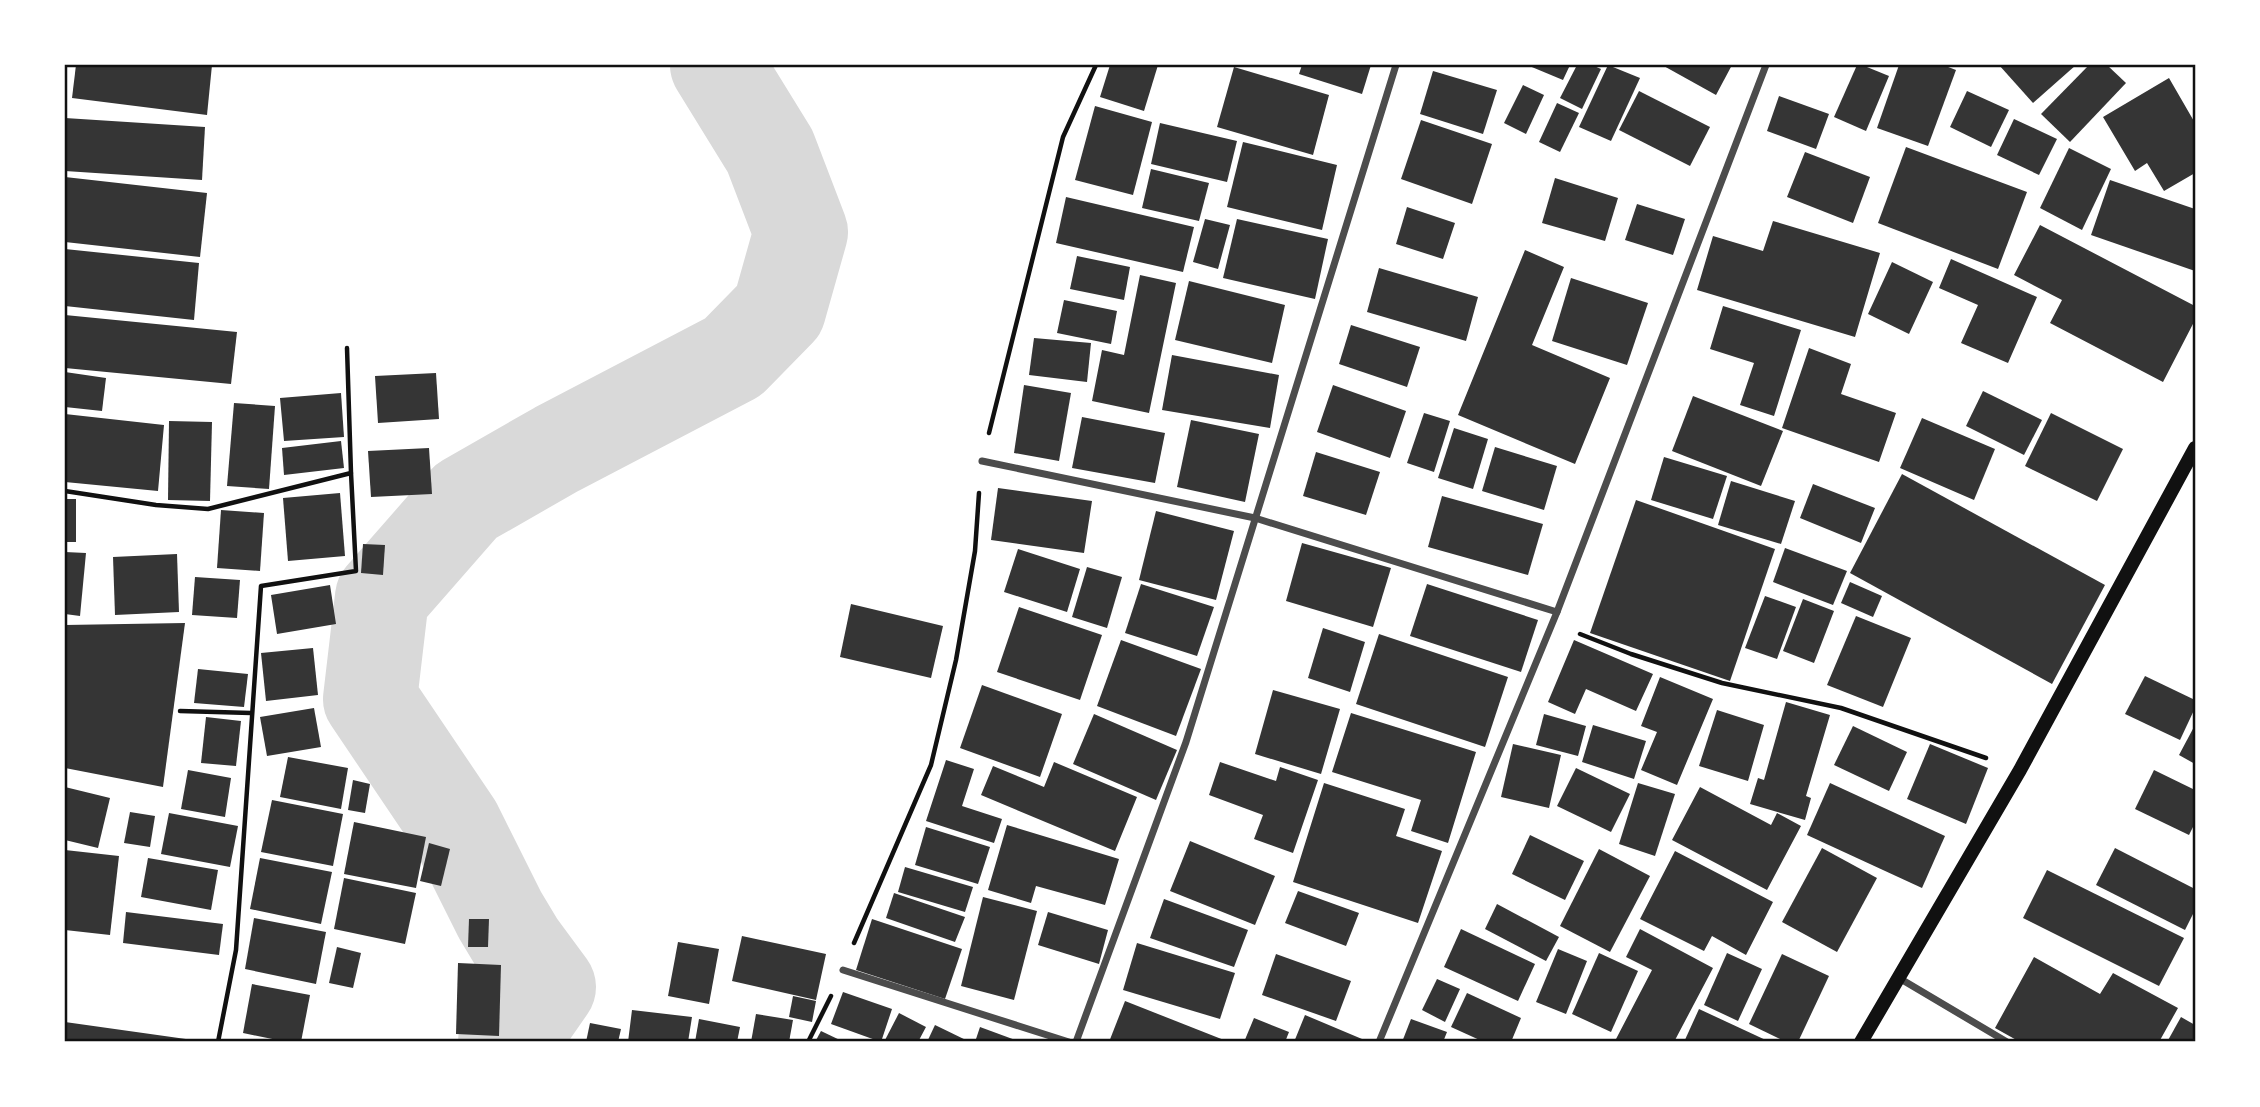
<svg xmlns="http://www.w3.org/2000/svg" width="2260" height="1107" font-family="Raleway,sans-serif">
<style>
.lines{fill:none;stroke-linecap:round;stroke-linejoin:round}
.river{stroke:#d9d9d9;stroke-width:94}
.building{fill:#353535}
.path{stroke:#111;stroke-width:4.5}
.minor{stroke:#4c4c4c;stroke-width:7}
.secondary{stroke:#111;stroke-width:14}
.neatline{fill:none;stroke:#111;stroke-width:2.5}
</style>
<rect width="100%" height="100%" fill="#fff"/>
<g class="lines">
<polyline class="river" points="505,1042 515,1036 549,987 518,945 500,915 455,825 370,699 382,597 466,501 557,449 733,357 779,310 801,232 770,151 717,65"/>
</g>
<g class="building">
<polygon points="76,65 212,65 207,115 72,98"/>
<polygon points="1110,65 1158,65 1144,111 1100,97"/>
<polygon points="1302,65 1371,65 1362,94 1299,74"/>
<polygon points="1527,65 1570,65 1563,80"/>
<polygon points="1577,65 1592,65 1601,69 1582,109 1560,98"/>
<polygon points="1608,65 1640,78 1611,141 1579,127"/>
<polygon points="1662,65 1732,65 1716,95"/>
<polygon points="1857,65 1862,65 1889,76 1866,131 1834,117"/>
<polygon points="1899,65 1943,65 1956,70 1928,146 1877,128"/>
<polygon points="1999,65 2076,65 2033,103"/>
<polygon points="2089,65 2107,65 2126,83 2070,142 2041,114"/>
<polygon points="1234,67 1329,95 1313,155 1217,127"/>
<polygon points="1433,71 1497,90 1483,134 1420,114"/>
<polygon points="2169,78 2195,123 2195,173 2164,191 2147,163 2135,171 2103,117"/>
<polygon points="1523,85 1544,95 1526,134 1504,123"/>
<polygon points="1639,91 1710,127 1690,166 1619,130"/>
<polygon points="1967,91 2009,110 1991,147 1950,127"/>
<polygon points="1779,96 1829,114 1816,149 1767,131"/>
<polygon points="1557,103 1579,113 1560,152 1539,142"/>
<polygon points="1095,106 1152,122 1133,195 1075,180"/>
<polygon points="65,118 205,127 202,180 65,171"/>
<polygon points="2014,119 2057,139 2039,175 1997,155"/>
<polygon points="1421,120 1492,144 1472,204 1401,179"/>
<polygon points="1160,123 1237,141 1227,182 1151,164"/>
<polygon points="1243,142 1337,165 1322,230 1227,207"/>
<polygon points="1906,147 2027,192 1998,269 1878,223"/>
<polygon points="2069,148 2111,169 2082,230 2040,208"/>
<polygon points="1805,152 1870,177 1853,223 1787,197"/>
<polygon points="1151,169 1209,183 1199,221 1142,208"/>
<polygon points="65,177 207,193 200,257 65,242"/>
<polygon points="1555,178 1618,198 1605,241 1542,223"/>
<polygon points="2110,180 2195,209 2195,271 2091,235"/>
<polygon points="1066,197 1194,227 1183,272 1056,243"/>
<polygon points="1637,204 1685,219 1673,255 1625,240"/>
<polygon points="1407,207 1455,223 1443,259 1396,244"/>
<polygon points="1205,219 1230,225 1218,269 1193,262"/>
<polygon points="1237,219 1328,239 1315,299 1223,278"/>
<polygon points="1773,221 1880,253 1855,337 1697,290 1713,236 1763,251"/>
<polygon points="2040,225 2195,306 2195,320 2163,382 2050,323 2062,300 2014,275"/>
<polygon points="65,249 199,263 194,320 65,306"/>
<polygon points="1525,250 1564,267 1532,345 1610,378 1575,464 1458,415"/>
<polygon points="1077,256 1130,267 1124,300 1070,289"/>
<polygon points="1951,259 2037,297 2008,363 1961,343 1978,305 1939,288"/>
<polygon points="1892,262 1933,282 1909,334 1868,314"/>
<polygon points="1379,268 1478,297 1466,341 1367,312"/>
<polygon points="1140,275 1176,283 1149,413 1092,401 1102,350 1124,355"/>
<polygon points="1571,278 1648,303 1627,365 1552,341"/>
<polygon points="1189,281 1285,305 1272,363 1175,340"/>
<polygon points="1064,300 1117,311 1111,344 1057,333"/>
<polygon points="1723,306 1801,330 1774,416 1740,405 1754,363 1710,349"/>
<polygon points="65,315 237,332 231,384 65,368"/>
<polygon points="1351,325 1420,347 1407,387 1339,364"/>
<polygon points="1034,338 1091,343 1087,382 1029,375"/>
<polygon points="1809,348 1851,364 1841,394 1896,413 1879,462 1782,428"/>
<polygon points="1172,355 1279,375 1270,428 1162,410"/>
<polygon points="65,372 106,378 102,411 65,407"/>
<polygon points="436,373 439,419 378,423 375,376"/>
<polygon points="1024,385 1071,393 1059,461 1014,453"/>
<polygon points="1333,385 1406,411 1390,458 1317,432"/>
<polygon points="1983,391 2042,420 2024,455 1966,426"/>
<polygon points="341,393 344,437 284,441 280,398"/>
<polygon points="1693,396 1783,431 1761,486 1672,451"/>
<polygon points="234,403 275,406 269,489 227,486"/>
<polygon points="1424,413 1450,421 1434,472 1407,463"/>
<polygon points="2051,413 2123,449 2097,501 2025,466"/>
<polygon points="65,414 164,425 158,491 65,482"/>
<polygon points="1082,417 1165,433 1155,483 1072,468"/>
<polygon points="1922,418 1995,449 1974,500 1900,468"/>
<polygon points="1191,420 1259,434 1245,502 1177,487"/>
<polygon points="169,421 212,422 210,501 168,500"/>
<polygon points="1454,428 1488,439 1473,489 1438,478"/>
<polygon points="341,441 344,468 284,475 282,448"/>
<polygon points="1495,447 1557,466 1544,510 1482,491"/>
<polygon points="429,448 432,494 371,497 368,451"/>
<polygon points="1316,452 1380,472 1366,515 1303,496"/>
<polygon points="1664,457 1727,476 1713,519 1651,500"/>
<polygon points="1902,474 2105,585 2052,684 1850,573"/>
<polygon points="1731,481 1795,501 1781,544 1718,525"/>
<polygon points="1813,484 1875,508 1861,543 1800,518"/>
<polygon points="998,488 1092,501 1084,553 991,540"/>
<polygon points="340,493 345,556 288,561 283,498"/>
<polygon points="1442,496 1543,524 1528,575 1428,547"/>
<rect x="65" y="499" width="11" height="43"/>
<polygon points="1636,500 1775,549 1730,681 1590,633"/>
<polygon points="221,510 264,513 260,571 217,568"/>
<polygon points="1156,511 1234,531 1216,600 1139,580"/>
<polygon points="1302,543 1391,568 1373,627 1286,601"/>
<polygon points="363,544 385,545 383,575 361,573"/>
<polygon points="1785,548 1847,571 1833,605 1773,582"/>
<polygon points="1018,549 1080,569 1067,612 1004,592"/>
<polygon points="65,552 86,553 80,616 65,614"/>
<polygon points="177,554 179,612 115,615 113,557"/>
<polygon points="1087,567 1122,577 1107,628 1072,617"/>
<polygon points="195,577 240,580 237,618 192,615"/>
<polygon points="1850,582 1882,596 1873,617 1841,603"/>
<polygon points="1141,584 1214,607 1197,656 1125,633"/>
<polygon points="1427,584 1538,620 1521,672 1410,636"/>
<polygon points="330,585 336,624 277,634 271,595"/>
<polygon points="1765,596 1796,607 1777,659 1745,648"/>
<polygon points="1803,599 1834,611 1814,663 1783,651"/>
<polygon points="851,604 943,626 931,678 840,657"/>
<polygon points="1019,607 1102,635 1080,700 997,672"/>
<polygon points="1856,616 1911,638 1883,707 1827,685"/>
<polygon points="185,623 163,787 65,768 65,625"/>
<polygon points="1323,628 1365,642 1350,692 1308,678"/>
<polygon points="1379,634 1508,677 1485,747 1356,704"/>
<polygon points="1121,640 1201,669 1176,736 1097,706"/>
<polygon points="1574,640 1653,674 1636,711 1586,689 1575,714 1548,702"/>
<polygon points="313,648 318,695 266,701 261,653"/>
<polygon points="198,669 248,674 244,707 194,703"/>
<polygon points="2145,676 2195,700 2195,708 2180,740 2125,714"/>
<polygon points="1660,677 1713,699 1677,785 1641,770 1657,732 1641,726"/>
<polygon points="982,685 1062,714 1040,777 960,748"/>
<polygon points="1273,690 1340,709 1321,774 1255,754"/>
<polygon points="1786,702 1830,715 1806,796 1811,798 1805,820 1750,804 1758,778 1764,780"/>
<polygon points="314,708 321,747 267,756 260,717"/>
<polygon points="1717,710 1764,725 1748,781 1699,766"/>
<polygon points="1351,713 1476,752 1448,843 1411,831 1421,800 1332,772"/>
<polygon points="1094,714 1177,750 1156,800 1073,764"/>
<polygon points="1544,714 1586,726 1578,756 1536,745"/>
<polygon points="206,717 241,721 236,766 201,763"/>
<polygon points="1593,725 1646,741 1634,779 1582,762"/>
<polygon points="2195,725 2195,764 2179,755"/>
<polygon points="1853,726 1907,752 1889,791 1834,765"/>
<polygon points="1513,744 1561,755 1549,808 1501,797"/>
<polygon points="1930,744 1988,768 1966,824 1907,799"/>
<polygon points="288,757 348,768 341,809 280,797"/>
<polygon points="946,760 974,769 962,806 1002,819 994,843 926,821"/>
<polygon points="1054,762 1137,797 1115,851 981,795 993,766 1044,787"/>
<polygon points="1220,762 1276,781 1280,767 1318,780 1293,853 1254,839 1263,815 1209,795"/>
<polygon points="1576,768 1630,794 1611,832 1557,806"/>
<polygon points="188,770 231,778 225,817 181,809"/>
<polygon points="2154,770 2195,790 2195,823 2189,835 2135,809"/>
<polygon points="353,780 370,784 365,813 348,810"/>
<polygon points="1324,783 1405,809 1396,836 1442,851 1418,923 1293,882"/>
<polygon points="1638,783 1675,794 1655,856 1619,844"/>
<polygon points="1830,783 1945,836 1922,888 1807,835"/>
<polygon points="65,787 110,798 98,848 65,840"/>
<polygon points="1700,787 1771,825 1777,813 1801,826 1767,890 1672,840"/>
<polygon points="272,800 343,814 333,866 261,852"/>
<polygon points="130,812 155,816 150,847 124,843"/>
<polygon points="169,813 238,826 230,867 161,854"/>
<polygon points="354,822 426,837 416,888 344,874"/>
<polygon points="1007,825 1119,859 1105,905 1036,886 1031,903 988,890"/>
<polygon points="926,827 990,847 978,884 915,865"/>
<polygon points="1530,835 1584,861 1565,900 1512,874"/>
<polygon points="1190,841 1275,876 1255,925 1170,891"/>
<polygon points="429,843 450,849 441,886 420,881"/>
<polygon points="1822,848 1877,878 1837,952 1782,922"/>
<polygon points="2115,848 2195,889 2195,910 2185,930 2096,885"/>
<polygon points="1599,849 1650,876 1610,952 1560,926"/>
<polygon points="65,850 119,856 110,935 65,930"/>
<polygon points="1675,851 1773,902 1746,955 1712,936 1704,951 1640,919"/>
<polygon points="148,858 218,870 211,910 141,897"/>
<polygon points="260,858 332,872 321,924 250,909"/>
<polygon points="905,867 973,887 965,912 898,892"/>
<polygon points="2047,870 2184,938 2159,986 2023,918"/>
<polygon points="344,878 416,893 405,944 334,929"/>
<polygon points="1298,891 1359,913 1346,946 1285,923"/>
<polygon points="894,893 965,917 955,942 886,918"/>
<polygon points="983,897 1037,911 1014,1000 961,986"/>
<polygon points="1164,899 1248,930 1234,967 1150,938"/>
<polygon points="1497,904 1559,937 1546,961 1485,929"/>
<polygon points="126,912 223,924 219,955 123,943"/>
<polygon points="1048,912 1108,930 1099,964 1038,945"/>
<polygon points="254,918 326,932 316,984 245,969"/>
<polygon points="469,919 489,919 488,947 468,947"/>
<polygon points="872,919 962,949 945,999 856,970"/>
<polygon points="1461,929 1535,964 1518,1001 1444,967"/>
<polygon points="1640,929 1713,968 1674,1042 1621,1042 1616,1039 1652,970 1626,957"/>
<polygon points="742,936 826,954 816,1000 732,981"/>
<polygon points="678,942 719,949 709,1004 668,996"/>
<polygon points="1137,943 1235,973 1220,1019 1123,990"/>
<polygon points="337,947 361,953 353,988 329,983"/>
<polygon points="1558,949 1587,961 1566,1014 1536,1002"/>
<polygon points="1599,953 1638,971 1611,1032 1572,1014"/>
<polygon points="1727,953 1762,969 1738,1021 1704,1005"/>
<polygon points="1276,954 1351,981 1336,1021 1262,995"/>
<polygon points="1782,954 1829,976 1798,1042 1786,1042 1749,1024"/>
<polygon points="2034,957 2100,994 2113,973 2178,1008 2159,1042 2020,1042 1995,1028"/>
<polygon points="458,963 501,965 499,1036 456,1034"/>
<polygon points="1437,979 1460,989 1445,1022 1422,1010"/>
<polygon points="252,984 310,995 301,1042 287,1042 243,1033"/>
<polygon points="843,992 892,1009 881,1042 831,1024"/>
<polygon points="1467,993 1521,1018 1511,1042 1484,1042 1451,1027"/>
<polygon points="793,996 816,1001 812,1022 789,1017"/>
<polygon points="1125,1001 1229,1042 1109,1042"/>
<polygon points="1699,1009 1770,1042 1684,1042"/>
<polygon points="632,1010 692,1017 688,1042 628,1042"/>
<polygon points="899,1013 926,1027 918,1042 884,1042"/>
<polygon points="756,1014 793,1020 789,1042 751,1042"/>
<polygon points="1305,1015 1362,1039 1361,1042 1294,1042"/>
<polygon points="2181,1017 2195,1025 2195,1042 2167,1042"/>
<polygon points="1254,1018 1289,1032 1285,1042 1244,1042"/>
<polygon points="699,1019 740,1027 737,1042 695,1042"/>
<polygon points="1411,1019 1447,1032 1443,1042 1402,1042"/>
<polygon points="65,1022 200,1041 200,1042 65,1042"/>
<polygon points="590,1023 621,1029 618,1042 586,1042"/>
<polygon points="935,1025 970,1042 927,1042"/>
<polygon points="980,1027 1021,1042 975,1042"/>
<polygon points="821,1031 844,1042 815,1042"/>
</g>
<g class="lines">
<g class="path">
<polyline points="989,433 1063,137 1096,65"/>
<polyline points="65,491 156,505 208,509 351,473 347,348"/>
<polyline points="1580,634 1631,654 1722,683 1841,708 1986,758"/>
<polyline points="180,711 251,713"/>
<polyline points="854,943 931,765 956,660 975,551 979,493"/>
<polyline points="218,1042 236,950 261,586 356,571 351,473"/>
<polyline points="808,1042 831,996"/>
</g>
<g class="minor">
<polyline points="982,461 1255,518 1557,612"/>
<polyline points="843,970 1069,1042"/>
<polyline points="1899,978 2007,1042"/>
<polyline points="1076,1042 1186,742 1396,65"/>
<polyline points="1379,1042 1557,612 1766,65"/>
</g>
<polyline class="secondary" points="1861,1042 2020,770 2195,448"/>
</g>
<rect width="2260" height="1107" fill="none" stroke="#ffffff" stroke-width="133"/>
<rect x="66" y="66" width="2128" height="974" class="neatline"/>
</svg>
